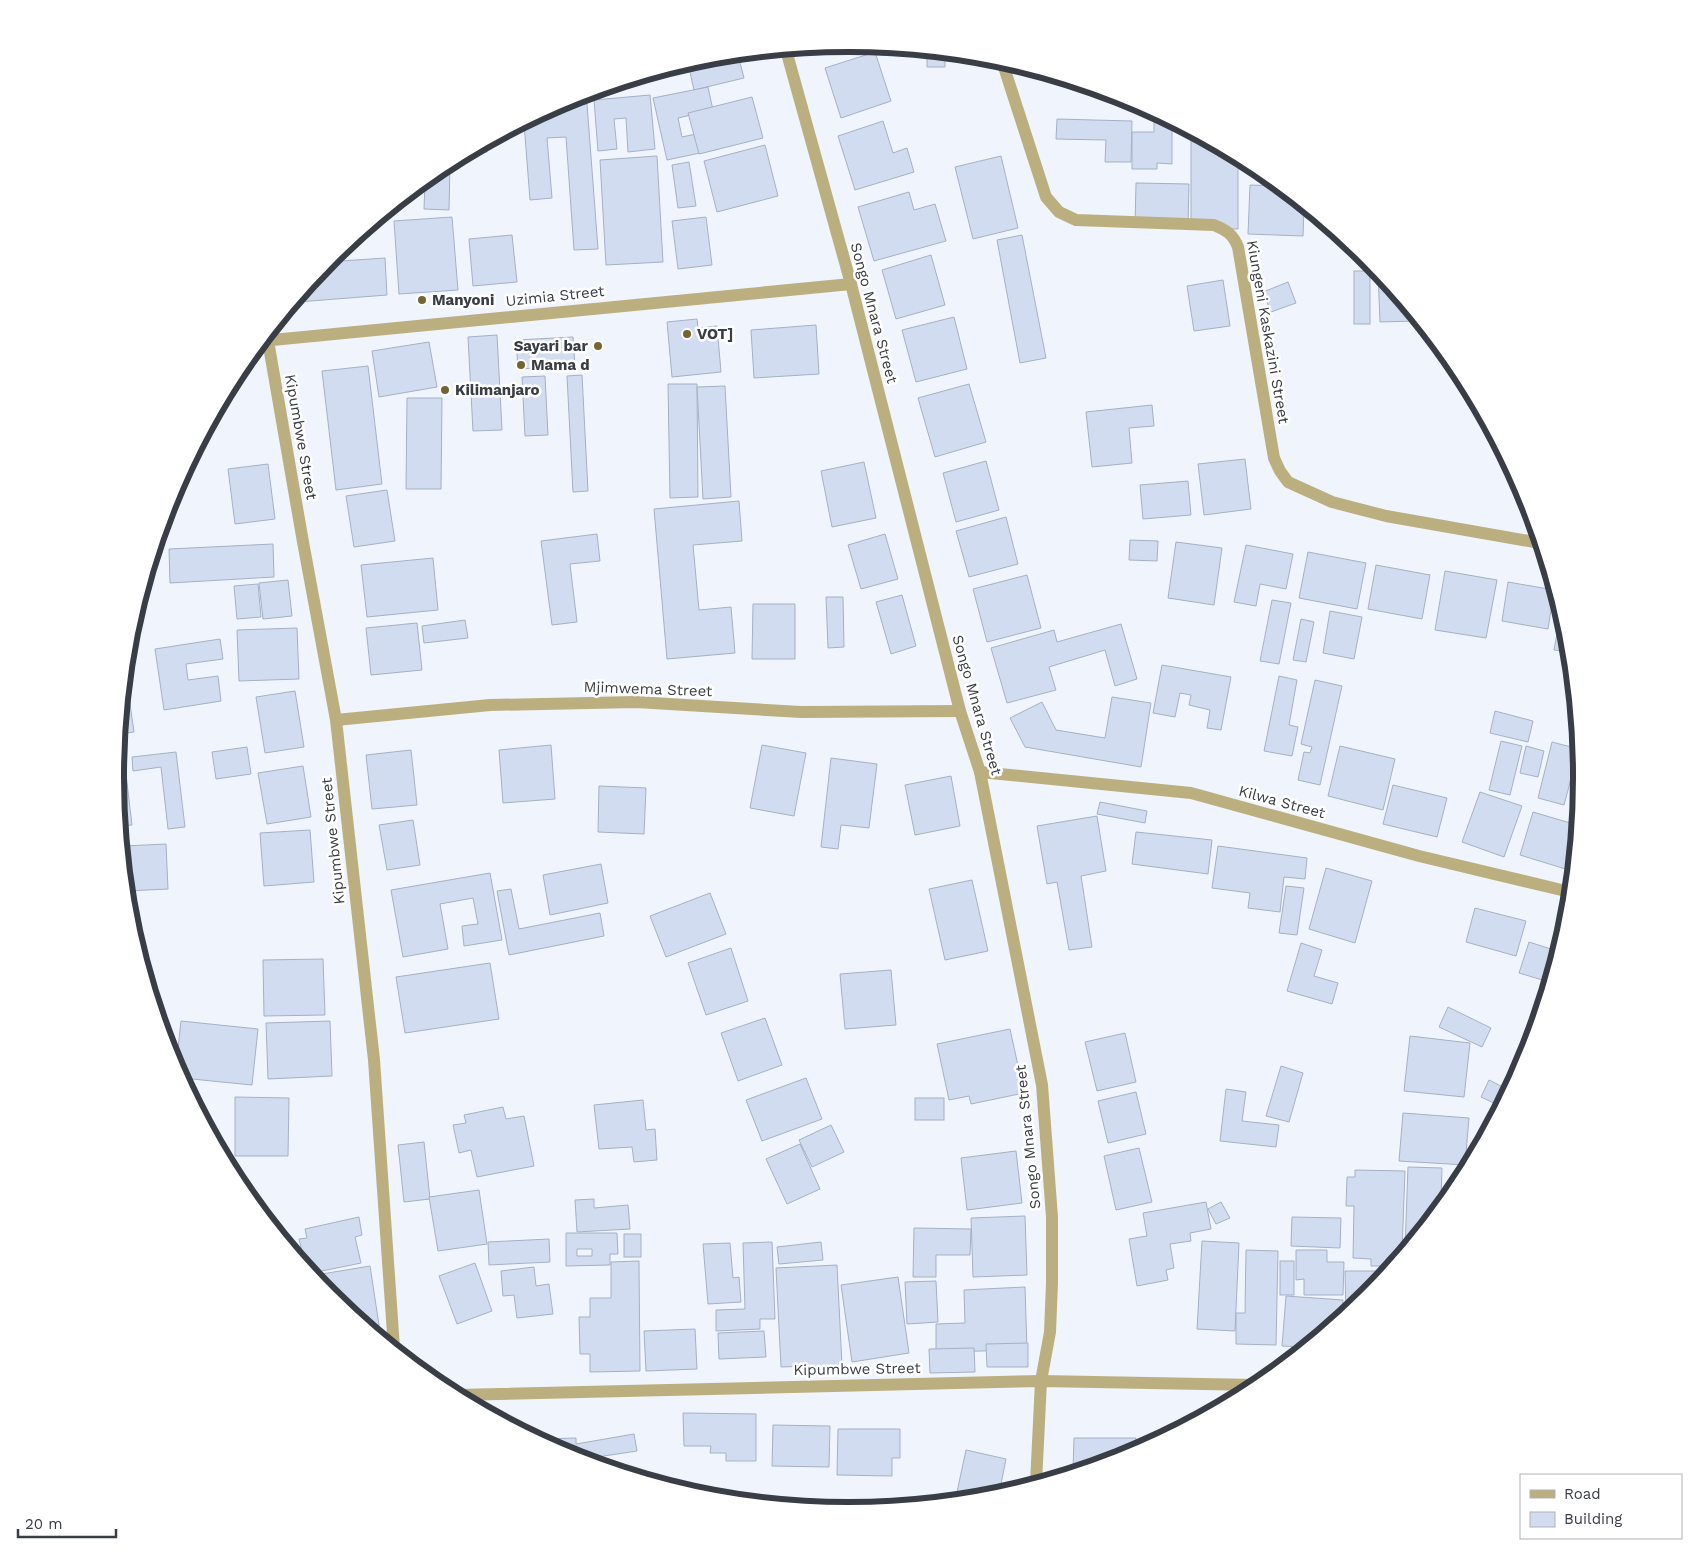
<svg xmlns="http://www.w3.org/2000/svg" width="1697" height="1554" font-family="'Work Sans',sans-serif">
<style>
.building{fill:#d1dcf1;stroke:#a6b0c5;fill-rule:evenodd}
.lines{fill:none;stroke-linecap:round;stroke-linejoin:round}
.street{stroke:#bcaf7f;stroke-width:12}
.poi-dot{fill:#726532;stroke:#fff;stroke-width:2}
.labels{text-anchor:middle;stroke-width:5;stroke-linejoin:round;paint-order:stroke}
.street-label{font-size:15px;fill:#393d45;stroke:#fff}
.poi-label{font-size:15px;font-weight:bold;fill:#393d45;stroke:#fff;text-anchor:start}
.rim{fill:none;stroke:#393d45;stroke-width:6}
</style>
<rect width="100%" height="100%" fill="#f0f5fd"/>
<g class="building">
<polygon points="875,52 891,101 841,118 825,68"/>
<polygon points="927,52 945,53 945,67 927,67"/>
<polygon points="738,55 744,78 694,90 688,63 706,58"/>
<polygon points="708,87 713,110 678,118 682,137 715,130 719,149 667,160 653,98"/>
<polygon points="650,95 655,149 628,152 626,118 614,119 617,149 598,151 594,100"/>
<polygon points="752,97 763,138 699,154 688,113"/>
<polygon points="1121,97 1129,100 1148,110 1120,107"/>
<polygon points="587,104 598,249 574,250 566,137 547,138 552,198 530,200 524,123 541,114 564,112 564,106"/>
<polygon points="1057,119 1132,121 1131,162 1105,162 1106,140 1056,139"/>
<polygon points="883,121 893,153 907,148 914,172 855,190 838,136"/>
<polygon points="1154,121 1172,122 1172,164 1157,163 1157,169 1132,169 1132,132 1154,132"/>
<polygon points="1191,132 1238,158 1238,229 1191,229"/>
<polygon points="487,143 487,152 469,153"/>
<polygon points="765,145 778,196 717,212 704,161"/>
<polygon points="657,156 663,262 606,265 600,160"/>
<polygon points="1001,156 1018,228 973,239 955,167"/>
<polygon points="689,162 696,206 678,208 672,165"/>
<polygon points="450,163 449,210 424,209 425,181 441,167"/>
<polygon points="1136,183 1189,184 1188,226 1135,225"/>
<polygon points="1250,185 1279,186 1304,207 1303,236 1248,234"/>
<polygon points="909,192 914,210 935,204 946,241 874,261 858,207"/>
<polygon points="452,217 458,290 399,294 394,221"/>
<polygon points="706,217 712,265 678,269 672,221"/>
<polygon points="512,235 517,282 473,286 469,239"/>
<polygon points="1022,235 1046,358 1020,363 997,240"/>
<polygon points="931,255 945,305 896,319 882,270"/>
<polygon points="385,258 387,295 298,302 298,298 327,262"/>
<rect x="1354" y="271" width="16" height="53"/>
<polygon points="1378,272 1418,321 1380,322"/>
<polygon points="1223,280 1230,326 1194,331 1187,286"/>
<polygon points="1288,282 1296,303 1271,312 1263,292"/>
<polygon points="954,317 967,369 916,382 902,330"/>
<polygon points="697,319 698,328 717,326 721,372 672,377 667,322"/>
<polygon points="816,325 819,374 754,378 751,330"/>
<polygon points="497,335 502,430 473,431 468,337"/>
<polygon points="573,337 575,366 518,369 516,340"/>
<polygon points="429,342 437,387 379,397 372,351"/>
<polygon points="368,366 382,484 336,490 322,371"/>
<polygon points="582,375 588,491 573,492 567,376"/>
<polygon points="545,376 548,435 525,436 522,377"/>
<polygon points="668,384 697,384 698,497 670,498"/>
<polygon points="969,384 986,442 935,457 918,398"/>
<polygon points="725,386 731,497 703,499 697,387"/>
<polygon points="407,398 442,398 441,489 406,489"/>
<polygon points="1152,405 1154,426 1129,428 1132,463 1092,467 1086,412"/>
<polygon points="1245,459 1251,509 1204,515 1198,464"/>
<polygon points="986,461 999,510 956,522 943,473"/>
<polygon points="864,462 876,518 832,527 821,471"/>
<polygon points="268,464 275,519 235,524 228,469"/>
<polygon points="1188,481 1191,515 1143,519 1140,485"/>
<polygon points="387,490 395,541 354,547 346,496"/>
<polygon points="739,501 742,541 693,545 699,610 731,607 735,653 667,659 654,509"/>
<polygon points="1006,517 1018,564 969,577 956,531"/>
<polygon points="597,534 600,561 570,564 577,622 552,625 541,541"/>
<polygon points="885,534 898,579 861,589 848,545"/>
<polygon points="1130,540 1158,541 1157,561 1129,560"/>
<polygon points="1176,542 1222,548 1214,605 1168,598"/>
<polygon points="273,544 274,577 170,583 169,549"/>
<polygon points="1246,545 1293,554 1286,589 1260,584 1256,606 1234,602"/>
<polygon points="1308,552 1366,563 1357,609 1299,598"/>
<polygon points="433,558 438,610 367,617 361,565"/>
<polygon points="1376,565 1430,575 1422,619 1368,609"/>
<polygon points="1445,571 1497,580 1486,638 1435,630"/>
<polygon points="1027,575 1041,628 987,642 973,589"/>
<polygon points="288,580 292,616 263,619 259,583"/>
<polygon points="1508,582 1554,590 1548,629 1502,621"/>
<polygon points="258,584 261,617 237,619 234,586"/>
<polygon points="902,595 916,646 891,654 876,602"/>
<polygon points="826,597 843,597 844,647 828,648"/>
<polygon points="1272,600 1291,603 1279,664 1260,661"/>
<polygon points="753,604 795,604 795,659 752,659"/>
<polygon points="1330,611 1362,617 1354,659 1323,653"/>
<polygon points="1561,612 1568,634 1569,652 1554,650"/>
<polygon points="1301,619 1314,622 1306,662 1293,660"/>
<polygon points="465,620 468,638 424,643 422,626"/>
<polygon points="417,623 422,670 371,675 366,628"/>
<polygon points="1121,624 1137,679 1115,686 1105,650 1049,667 1056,690 1007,703 991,648 1054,630 1057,642"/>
<polygon points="297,628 299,679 239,681 237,630"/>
<polygon points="220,639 223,659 186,664 188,680 218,676 221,701 164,710 155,649"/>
<polygon points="1162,665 1231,677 1221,730 1207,728 1210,710 1189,705 1191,695 1180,693 1175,717 1153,713"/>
<polygon points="1279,676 1297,680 1289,725 1298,727 1292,756 1264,751"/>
<polygon points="1315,680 1342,686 1320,785 1298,780 1304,752 1310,753 1312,747 1301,744"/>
<polygon points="124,690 128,690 134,732 120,734"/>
<polygon points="295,691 304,747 265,753 256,697"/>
<polygon points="1112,697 1151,703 1141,767 1025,747 1010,718 1042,702 1056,730 1105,738"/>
<polygon points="1495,711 1533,721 1528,742 1490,733"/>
<polygon points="1501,741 1522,746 1510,795 1489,790"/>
<polygon points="1552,742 1579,749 1564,805 1538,798"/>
<polygon points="551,745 555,799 503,803 499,750"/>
<polygon points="762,745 806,753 794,816 750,808"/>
<polygon points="1340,746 1395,759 1383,810 1328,796"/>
<polygon points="1526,746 1544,751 1538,777 1520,773"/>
<polygon points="247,747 251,774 216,779 212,752"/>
<polygon points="411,750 417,805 372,809 366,755"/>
<polygon points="176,752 185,827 168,829 161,767 133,771 132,757"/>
<polygon points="831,758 877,764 869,828 841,825 838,849 821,847"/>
<polygon points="125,766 132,825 120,826 115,777 116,767"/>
<polygon points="303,766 311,817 267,824 258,773"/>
<polygon points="951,776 960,826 915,835 905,785"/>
<polygon points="1393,785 1447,798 1437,837 1383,824"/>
<polygon points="599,786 646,788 644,834 598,832"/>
<polygon points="1480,792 1522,806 1504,857 1462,842"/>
<polygon points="1100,802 1147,811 1145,823 1097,814"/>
<polygon points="1533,812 1577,825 1572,871 1520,855"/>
<polygon points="1097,816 1106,871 1081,876 1092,947 1069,950 1057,882 1047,884 1037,826"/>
<polygon points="413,820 420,865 387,870 379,825"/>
<polygon points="310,830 314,882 264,886 260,833"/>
<polygon points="1136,832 1212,840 1208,874 1132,864"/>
<polygon points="166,844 168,889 127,891 124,846"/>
<polygon points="1218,846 1307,858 1305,879 1284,877 1280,912 1248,908 1250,893 1212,888"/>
<polygon points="601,864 608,903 550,915 543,875"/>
<polygon points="1326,868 1372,881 1355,943 1309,929"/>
<polygon points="490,873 502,940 464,946 462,926 478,924 473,898 440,904 448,949 403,957 391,890"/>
<polygon points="972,880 988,951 945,960 929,889"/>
<polygon points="1286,886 1304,888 1297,935 1279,933"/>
<polygon points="511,889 519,929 600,913 604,936 509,955 497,891"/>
<polygon points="710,893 726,934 666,957 650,916"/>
<polygon points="1475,908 1526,921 1516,956 1466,942"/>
<polygon points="1529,942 1551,949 1554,942 1560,944 1549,982 1519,973"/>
<polygon points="1301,943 1322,950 1314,976 1338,983 1332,1004 1287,991"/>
<polygon points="731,948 748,1001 706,1015 688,963"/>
<polygon points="323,959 325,1015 264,1016 263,960"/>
<polygon points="490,963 499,1019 405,1033 396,977"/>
<polygon points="891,970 896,1025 845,1029 840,974"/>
<polygon points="1448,1007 1491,1028 1482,1047 1439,1027"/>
<polygon points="765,1018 782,1065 738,1081 721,1033"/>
<polygon points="181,1021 258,1029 252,1085 182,1078 176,1067"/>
<polygon points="330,1021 332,1076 268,1079 266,1023"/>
<polygon points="1010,1029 1024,1093 971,1104 969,1096 949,1100 937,1044"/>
<polygon points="1125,1033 1136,1082 1097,1091 1085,1042"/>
<polygon points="1410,1036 1470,1043 1464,1097 1404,1091"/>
<polygon points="1281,1066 1303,1073 1289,1122 1266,1116"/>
<polygon points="806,1078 822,1119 762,1141 746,1100"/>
<polygon points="1489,1080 1509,1090 1500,1106 1481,1097"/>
<polygon points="1226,1089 1246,1092 1242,1121 1279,1125 1276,1147 1220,1141"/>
<polygon points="1136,1092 1146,1134 1108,1143 1098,1101"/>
<polygon points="235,1097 289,1098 288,1156 235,1156"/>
<rect x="915" y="1098" width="29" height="22"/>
<polygon points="643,1100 646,1130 655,1129 657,1160 634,1162 632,1147 599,1149 594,1105"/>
<polygon points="503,1107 506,1119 524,1116 534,1166 477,1177 471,1150 459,1153 453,1125 466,1123 464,1115"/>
<polygon points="1403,1113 1469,1118 1465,1165 1399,1161"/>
<polygon points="831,1125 844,1152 812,1167 799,1140"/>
<polygon points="424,1142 430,1199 404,1202 398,1145"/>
<polygon points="800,1144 820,1189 787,1204 766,1159"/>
<polygon points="1139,1148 1152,1202 1116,1210 1104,1156"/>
<polygon points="1016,1151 1022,1203 967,1210 961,1158"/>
<polygon points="1408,1167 1442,1168 1441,1201 1444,1202 1405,1249"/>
<polygon points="1355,1170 1405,1171 1402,1252 1386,1273 1386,1266 1371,1266 1371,1259 1353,1258 1354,1206 1346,1206 1347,1177 1355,1177"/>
<polygon points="479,1190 487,1244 438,1251 429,1197"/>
<polygon points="594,1199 594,1208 628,1205 630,1229 577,1232 575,1200"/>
<polygon points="1206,1202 1211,1229 1190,1233 1191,1241 1170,1244 1174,1268 1166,1270 1168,1280 1137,1286 1129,1239 1147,1236 1143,1213"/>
<polygon points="1221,1202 1230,1218 1216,1224 1208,1209"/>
<polygon points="1025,1216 1027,1275 973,1277 971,1218"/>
<polygon points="359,1217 362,1235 355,1237 361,1263 312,1273 305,1265 299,1239 307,1238 305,1229"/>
<polygon points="1292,1217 1341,1218 1340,1248 1291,1246"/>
<polygon points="914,1228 971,1229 970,1255 936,1255 936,1277 913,1277"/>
<path d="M 566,1233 L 617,1233 L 618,1254 L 610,1254 L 610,1265 L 566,1266 ZM 577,1249 L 592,1249 L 592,1256 L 577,1256 Z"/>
<rect x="624" y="1234" width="17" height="23"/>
<polygon points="549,1239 550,1262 489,1265 488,1242"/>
<polygon points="1202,1241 1239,1243 1235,1331 1197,1329"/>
<polygon points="772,1242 775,1319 760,1319 760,1329 716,1331 716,1310 745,1309 743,1243"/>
<polygon points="821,1242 823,1260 779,1264 777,1247"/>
<polygon points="730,1243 733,1278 739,1277 741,1302 708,1304 703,1244"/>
<polygon points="1246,1250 1278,1251 1276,1345 1236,1344 1236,1313 1245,1313"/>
<polygon points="1296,1250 1327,1250 1327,1262 1344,1262 1343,1295 1304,1295 1304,1279 1296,1280"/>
<polygon points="639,1261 640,1371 590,1372 590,1354 580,1354 579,1317 590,1317 590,1298 611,1298 611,1262"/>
<rect x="1280" y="1261" width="14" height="34"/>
<polygon points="475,1263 492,1311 457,1324 439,1276"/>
<polygon points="837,1265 842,1365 781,1367 776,1268"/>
<polygon points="370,1266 381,1338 330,1295 316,1279 316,1275"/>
<polygon points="534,1267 536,1286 549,1284 553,1314 517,1318 514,1295 503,1296 501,1271"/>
<polygon points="1345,1271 1384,1271 1384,1274 1367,1296 1346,1313"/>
<polygon points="898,1277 909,1353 852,1362 841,1285"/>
<polygon points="936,1281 938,1322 907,1324 905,1282"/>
<polygon points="1025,1287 1027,1350 936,1352 936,1324 965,1323 964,1290"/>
<polygon points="1286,1296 1343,1300 1342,1316 1304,1347 1282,1346"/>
<polygon points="695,1329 697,1369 646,1371 644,1331"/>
<polygon points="764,1331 766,1357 719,1359 718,1333"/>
<polygon points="1028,1343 1028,1367 987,1367 986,1344"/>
<polygon points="974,1348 975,1372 930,1373 929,1349"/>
<polygon points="683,1413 756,1414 756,1461 726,1461 726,1453 710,1453 711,1446 684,1446"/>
<polygon points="773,1425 830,1426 829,1467 772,1466"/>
<polygon points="838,1429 900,1429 900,1458 892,1458 892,1476 837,1475"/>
<polygon points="634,1434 637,1451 584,1459 568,1454 541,1440 541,1439 576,1438 576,1444"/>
<polygon points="1074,1438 1136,1438 1136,1451 1129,1455 1073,1471"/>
<polygon points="966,1450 1006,1459 999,1494 981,1497 957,1492"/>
</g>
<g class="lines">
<g class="street">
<polyline points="786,50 851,284 960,711 980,772 1042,1085 1052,1217 1052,1283 1050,1332 1041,1381 1036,1483"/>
<path d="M 1002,61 L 1046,197 L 1059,212 L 1076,220 L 1214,225 C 1226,230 1233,234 1238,247 L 1274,458 L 1280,471 L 1288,482 L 1332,502 L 1386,516 L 1540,543"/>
<polyline points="267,335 303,542 336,720 374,1060 394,1348"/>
<polyline points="262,341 851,284"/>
<polyline points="336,720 490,705 636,702 801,712 960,711"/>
<polyline points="980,772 1191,793 1419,856 1570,892"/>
<polyline points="457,1395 1041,1381 1257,1385"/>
</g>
</g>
<g class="poi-dot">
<circle cx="422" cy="300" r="5"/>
<circle cx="687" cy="334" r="5"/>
<circle cx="598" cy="346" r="5"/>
<circle cx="521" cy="365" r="5"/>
<circle cx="445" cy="390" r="5"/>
</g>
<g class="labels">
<g class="street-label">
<text transform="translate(555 296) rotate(-6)" y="5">Uzimia Street</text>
<text transform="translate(874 313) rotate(75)" y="5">Songo Mnara Street</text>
<text transform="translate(1268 332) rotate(80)" y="5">Kiungeni Kaskazini Street</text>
<text transform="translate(301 437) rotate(80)" y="5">Kipumbwe Street</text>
<text transform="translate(648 689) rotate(2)" y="5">Mjimwema Street</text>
<text transform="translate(977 705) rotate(74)" y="5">Songo Mnara Street</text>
<text transform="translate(1282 802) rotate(15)" y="5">Kilwa Street</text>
<text transform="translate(333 841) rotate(-96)" y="5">Kipumbwe Street</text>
<text transform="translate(1028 1137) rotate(-96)" y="5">Songo Mnara Street</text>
<text transform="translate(857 1369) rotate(-1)" y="5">Kipumbwe Street</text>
</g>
<g class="poi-label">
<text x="432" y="305">Manyoni</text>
<text x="697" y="339">VOT]</text>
<text x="588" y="351" text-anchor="end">Sayari bar</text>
<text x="531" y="370">Mama d</text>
<text x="455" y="395">Kilimanjaro</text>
</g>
</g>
<path d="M0 0H1697V1554H0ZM848 52H849A724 724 0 0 1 1573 776V778A724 724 0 0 1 849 1502H848A724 724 0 0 1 124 778V776A724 724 0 0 1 848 52Z" fill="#fff" fill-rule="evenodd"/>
<path class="rim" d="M848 52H849A724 724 0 0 1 1573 776V778A724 724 0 0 1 849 1502H848A724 724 0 0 1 124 778V776A724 724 0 0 1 848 52Z"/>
<rect x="1520" y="1474" width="162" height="65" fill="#ffffff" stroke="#b0b1b5"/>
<rect x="1530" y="1490" width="25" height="8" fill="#bcaf7f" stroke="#b0b1b5"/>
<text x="1564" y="1499" font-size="15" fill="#393d45">Road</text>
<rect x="1530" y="1512" width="25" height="15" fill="#d1dcf1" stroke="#b0b1b5"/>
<text x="1564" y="1524" font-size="15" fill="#393d45">Building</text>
<path d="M18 1529v8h98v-8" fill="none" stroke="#393d45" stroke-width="2.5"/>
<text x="25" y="1529" font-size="15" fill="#393d45" stroke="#ffffff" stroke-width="4" paint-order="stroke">20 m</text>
</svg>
